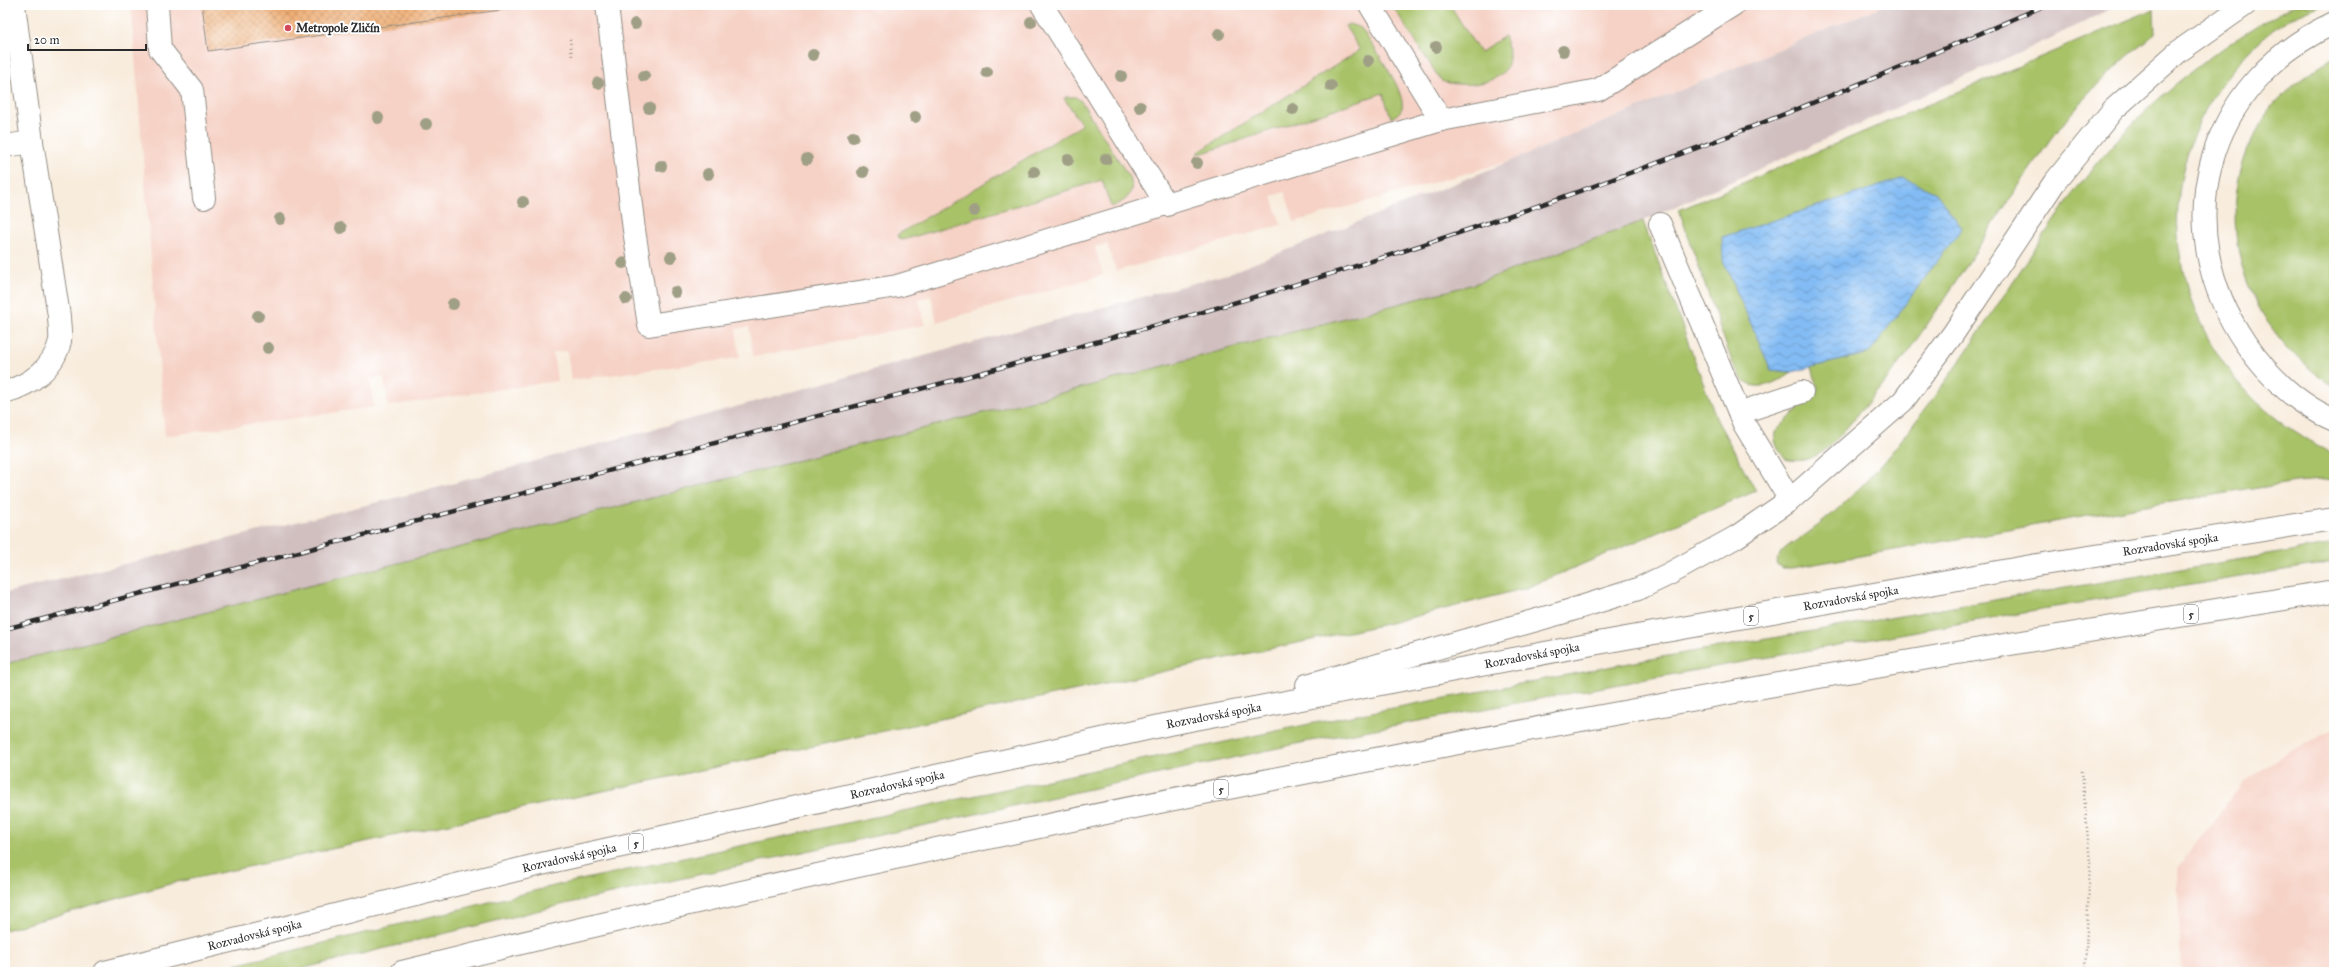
<svg xmlns="http://www.w3.org/2000/svg" width="2339" height="977" font-family="'IM FELL Great Primer',serif">
<style>
.built{fill:#f6d1c5}
.industrial{fill:#d1bfbf}
.green{fill:#a8c268;stroke:#6a764a}
.water{fill:url(#water-waves);stroke:#577490}
.building{fill:url(#building-cross-hatch)}
.lines{fill:none;stroke-linecap:round;stroke-linejoin:round}
.minor-casing{stroke:#928c84;stroke-width:24}
.highway-casing{stroke:#928c84;stroke-width:24}
.path{stroke:#928c84;stroke-width:2.5;stroke-dasharray:1 3;stroke-linecap:butt}
.minor{stroke:#fff;stroke-width:22}
.highway{stroke:#fff;stroke-width:22}
.rail-casing{stroke:#2b2b2b;stroke-width:4.5}
.rail{stroke:#fff;stroke-width:3;stroke-dasharray:9;stroke-linecap:butt}
.tree{fill:#9f9f86}
.poi-dot{fill:#d1495b;stroke:#fff;stroke-width:1.5}
.labels{text-anchor:middle;stroke-width:4;stroke-linejoin:round;paint-order:stroke}
.shield{fill:#fff;stroke:#6b6b6b;stroke-width:1}
.shield-label{font-size:11px;font-weight:bold;fill:#2b2b2b}
.poi-label{font-size:12px;font-weight:bold;fill:#2b2b2b;stroke:#fff;text-anchor:start}
.street-label{font-size:12px;fill:#2b2b2b;stroke:#fff}
</style>
<defs>
<pattern id="water-waves" width="16" height="10" patternUnits="userSpaceOnUse"><rect width="16" height="10" fill="#83bcf4"/><path d="M0 5q4-4 8 0t8 0" fill="none" stroke="#6b99c6"/></pattern>
<pattern id="building-cross-hatch" width="8" height="8" patternUnits="userSpaceOnUse"><rect width="8" height="8" fill="#f0ae74"/><path d="M0 0l8 8M0 8l8-8" fill="none" stroke="#c38e5f"/></pattern>
</defs>
<rect width="100%" height="100%" fill="#fff"/>
<filter id="ink" filterUnits="userSpaceOnUse"><feTurbulence type="fractalNoise" baseFrequency=".025" numOctaves="2"/><feDisplacementMap in="SourceGraphic" scale="8" xChannelSelector="R" yChannelSelector="G"/><feConvolveMatrix kernelMatrix="1 2 1 2 8 2 1 2 1" color-interpolation-filters="sRGB"/></filter>
<filter id="wash" filterUnits="userSpaceOnUse"><feTurbulence type="fractalNoise" baseFrequency=".012" numOctaves="4" result="noise"/><feDisplacementMap in="SourceGraphic" scale="16" xChannelSelector="R" yChannelSelector="G"/><feGaussianBlur stdDeviation="0.9" result="paint"/><feColorMatrix in="noise" values="0 0 0 0 0 0 0 0 0 0 0 0 0 0 0 0 0 1.4 0 .05"/><feComposite in="paint" operator="in"/></filter>
<g filter="url(#wash)">
<rect width="100%" height="100%" fill="#f8ecdc"/>
<g class="built">
<polygon points="131,5 1885,5 1513,160 1294,222 1285,192 1272,196 1281,225 1116,271 1107,244 1095,247 1103,275 937,322 931,296 919,299 925,325 753,357 749,327 736,329 740,358 571,380 567,351 553,353 557,381 388,406 384,377 370,378 374,407 165,436"/>
<polygon points="2334,729 2334,972 2181,972 2177,868 2242,784 2294,748"/>
</g>
<polygon class="industrial" points="1885,5 2118,5 2049,39 1643,221 1474,284 1073,390 5,664 5,593 440,487 1227,274 1513,160"/>
<g class="green">
<path d="M 1392,5 L 1450,5 L 1480,53 L 1504,36 C 1506,42 1509,48 1509,54 C 1512,86 1462,88 1441,81 Z"/>
<path d="M 2296,5 L 2320,5 C 2310,10 2298,14 2287,20 C 2263,35 2243,56 2226,78 C 2149,179 2167,315 2257,402 C 2280,424 2307,440 2334,455 L 2334,479 L 2296,482 L 2139,507 L 1792,568 L 1782,568 L 1776,564 C 1778,548 1796,542 1808,533 C 1839,511 1870,479 1894,449 C 1941,391 1981,330 2022,268 C 2046,233 2069,196 2096,164 C 2151,98 2220,43 2296,5 Z"/>
<path d="M 2154,9 L 2155,34 C 2119,62 2087,92 2059,129 C 1991,219 1939,320 1865,406 C 1854,418 1843,434 1831,445 C 1818,457 1802,464 1785,459 C 1779,450 1773,443 1775,432 L 1818,389 L 1812,367 L 1869,353 L 1771,370 L 1792,372 C 1780,380 1760,393 1745,382 C 1740,378 1736,368 1732,362 L 1679,210 Z"/>
<path d="M 1349,24 L 1361,28 C 1371,44 1406,90 1402,108 C 1400,113 1395,116 1391,118 L 1383,93 L 1200,154 L 1197,153 L 1360,50 L 1345,26 Z"/>
<path d="M 2334,57 L 2334,386 C 2243,330 2205,215 2262,121 C 2278,94 2308,73 2334,57 Z"/>
<path d="M 1066,97 L 1076,97 L 1081,101 L 1131,180 C 1134,196 1124,202 1111,207 L 1102,180 L 903,240 L 899,239 L 897,235 L 902,232 L 1082,125 L 1064,98 Z"/>
<polygon points="1643,221 1717,420 1756,491 1526,588 1386,624 177,882 5,930 5,664 1073,390 1474,284"/>
<polygon points="2334,544 2334,562 2024,612 1658,677 1310,741 565,904 288,972 207,972 562,884 1309,724 1656,658 2023,595"/>
</g>
<polygon class="water" points="1904,178 1936,193 1962,228 1869,353 1792,372 1771,370 1723,260 1722,237"/>
<g id="blocks">
<polygon class="building" points="202,5 529,5 529,6 208,51"/>
</g>
</g>
<g filter="url(#ink)">
<use href="#blocks" fill-opacity="0" stroke="#928c84" stroke-width="1"/>
<g class="lines">
<g class="minor-casing">
<g id="minor">
<polyline points="157,5 160,49 192,90 204,198"/>
<polyline points="607,5 634,230 649,325 897,286 1441,120 1598,90 1733,5"/>
<polyline points="1042,5 1167,205"/>
<polyline points="1370,5 1441,120"/>
<polyline points="5,146 32,142"/>
<polyline points="1660,224 1744,424 1790,500"/>
<path d="M 5,392 C 30,385 54,368 60,341 C 61,333 59,323 59,316 L 32,142 L 14,5"/>
<polyline points="1739,413 1802,392"/>
</g>
</g>
<g class="highway-casing">
<g id="highway">
<path d="M 2334,23 C 2205,82 2166,228 2246,344 C 2269,377 2297,404 2334,420"/>
<polyline points="1307,685 1565,612 1638,589 1669,574 1736,537 1790,500 1903,401 1953,334 2054,183 2113,110 2178,52 2245,5"/>
<path id="s1" d="M 105,972 L 541,864 L 1169,724 L 1598,643 L 2037,565 L 2334,519"/>
<path d="M 402,972 C 1040,815 1685,694 2334,591"/>
</g>
</g>
<g class="path">
<polyline points="570,39 572,57"/>
<polyline points="2082,771 2090,863 2085,972"/>
</g>
<use href="#minor" class="minor"/>
<use href="#highway" class="highway"/>
<g class="rail-casing">
<path id="rail" d="M 5,629 C 268,560 531,491 795,422 C 1023,362 1252,303 1476,227 C 1670,162 1859,87 2046,5"/>
</g>
<use href="#rail" class="rail"/>
</g>
<g class="tree">
<circle cx="1031" cy="22" r="6"/>
<circle cx="635" cy="24" r="6"/>
<circle cx="1219" cy="34" r="6"/>
<circle cx="1436" cy="47" r="6"/>
<circle cx="1563" cy="51" r="6"/>
<circle cx="813" cy="55" r="6"/>
<circle cx="1368" cy="61" r="6"/>
<circle cx="987" cy="72" r="6"/>
<circle cx="644" cy="76" r="6"/>
<circle cx="1121" cy="76" r="6"/>
<circle cx="598" cy="83" r="6"/>
<circle cx="1331" cy="86" r="6"/>
<circle cx="1140" cy="107" r="6"/>
<circle cx="649" cy="108" r="6"/>
<circle cx="1293" cy="109" r="6"/>
<circle cx="915" cy="117" r="6"/>
<circle cx="378" cy="118" r="6"/>
<circle cx="426" cy="124" r="6"/>
<circle cx="853" cy="137" r="6"/>
<circle cx="807" cy="159" r="6"/>
<circle cx="1106" cy="159" r="6"/>
<circle cx="1068" cy="160" r="6"/>
<circle cx="1197" cy="163" r="6"/>
<circle cx="661" cy="166" r="6"/>
<circle cx="863" cy="172" r="6"/>
<circle cx="1034" cy="172" r="6"/>
<circle cx="708" cy="174" r="6"/>
<circle cx="523" cy="202" r="6"/>
<circle cx="974" cy="211" r="6"/>
<circle cx="280" cy="219" r="6"/>
<circle cx="341" cy="228" r="6"/>
<circle cx="671" cy="257" r="6"/>
<circle cx="623" cy="263" r="6"/>
<circle cx="675" cy="292" r="6"/>
<circle cx="626" cy="299" r="6"/>
<circle cx="453" cy="304" r="6"/>
<circle cx="258" cy="316" r="6"/>
<circle cx="268" cy="348" r="6"/>
</g>
</g>
<circle class="poi-dot" cx="288" cy="28" r="4"/>
<g class="labels">
<g class="shield">
<rect x="2184" y="605" width="14" height="18" rx="3"/>
<rect x="1744" y="607" width="14" height="18" rx="3"/>
<rect x="1214" y="780" width="14" height="18" rx="3"/>
<rect x="629" y="834" width="14" height="18" rx="3"/>
</g>
<g class="shield-label">
<text x="2191" y="618">5</text>
<text x="1751" y="620">5</text>
<text x="1221" y="793">5</text>
<text x="636" y="847">5</text>
</g>
<g class="poi-label">
<text x="296" y="32">Metropole Zličín</text>
</g>
<g class="street-label">
<text dy="4" stroke="none"><textPath href="#s1" startOffset="2110">Rozvadovská spojka</textPath></text>
<text dy="4" stroke="none"><textPath href="#s1" startOffset="1786">Rozvadovská spojka</textPath></text>
<text dy="4" stroke="none"><textPath href="#s1" startOffset="1462">Rozvadovská spojka</textPath></text>
<text dy="4" stroke="none"><textPath href="#s1" startOffset="1138">Rozvadovská spojka</textPath></text>
<text dy="4" stroke="none"><textPath href="#s1" startOffset="814">Rozvadovská spojka</textPath></text>
<text dy="4" stroke="none"><textPath href="#s1" startOffset="478">Rozvadovská spojka</textPath></text>
<text dy="4" stroke="none"><textPath href="#s1" startOffset="154">Rozvadovská spojka</textPath></text>
</g>
</g>
<rect width="2339" height="977" fill="none" stroke="#fff" stroke-width="20"/>
<path d="M28 44v6h118v-6" fill="none" stroke="#2b2b2b" stroke-width="2"/>
<text x="34" y="44" font-size="12" fill="#2b2b2b" stroke="#ffffff" stroke-width="3" paint-order="stroke">20 m</text>
</svg>
